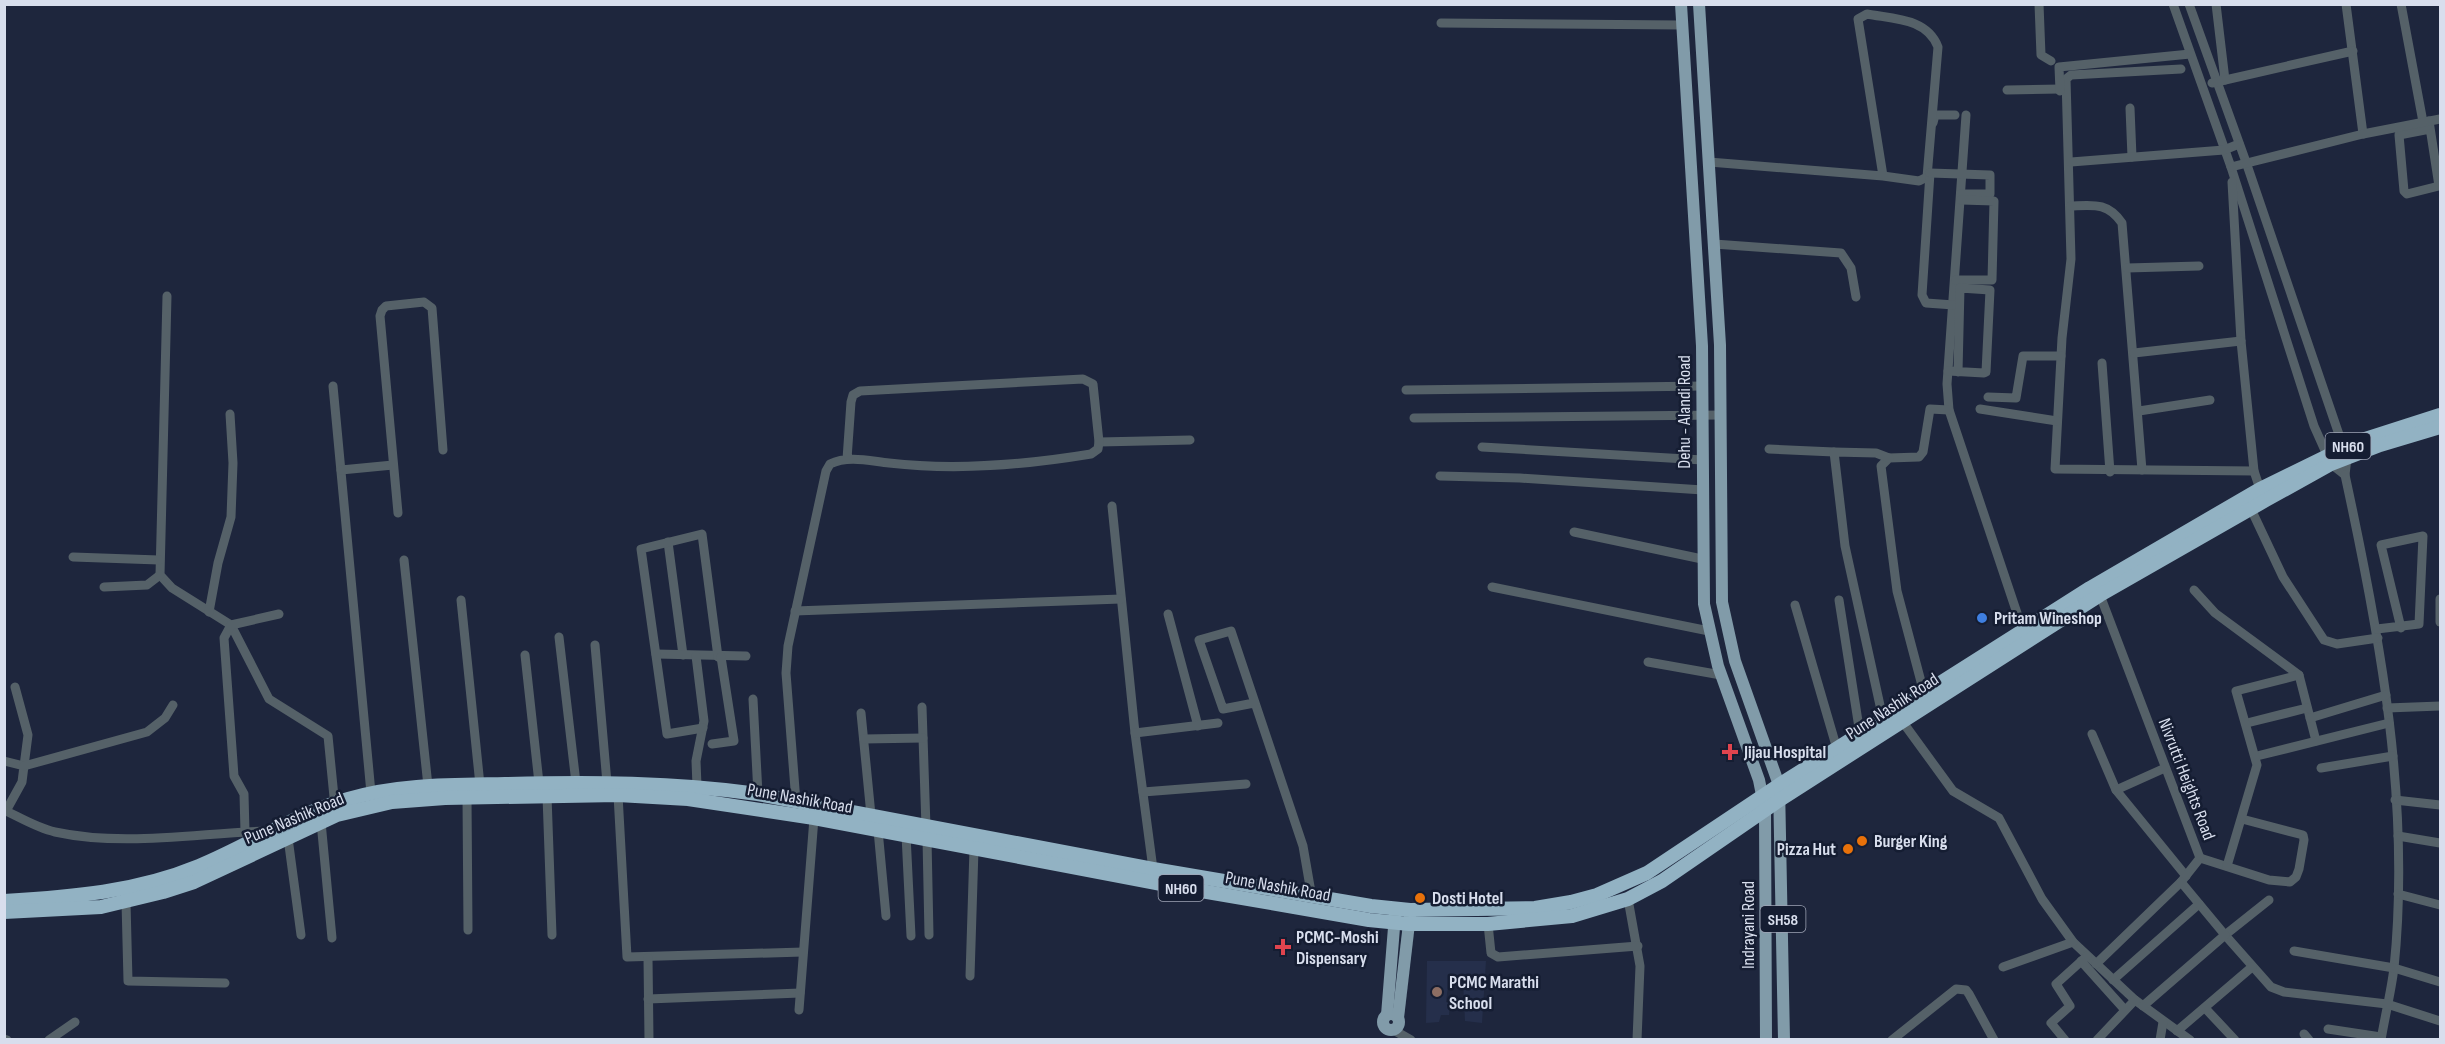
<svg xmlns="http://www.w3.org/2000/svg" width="2445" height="1044" font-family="'Sofia Sans Condensed',sans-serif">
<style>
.built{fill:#252f4b}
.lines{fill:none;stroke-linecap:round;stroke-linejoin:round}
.minor{stroke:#556168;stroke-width:9}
.major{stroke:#819ba9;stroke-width:12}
.highway{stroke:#92b2c3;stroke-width:14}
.shop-dot{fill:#3f7fe0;stroke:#151d32;stroke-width:2}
.health-dot{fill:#e0444e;stroke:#151d32;stroke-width:2}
.food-dot{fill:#e8710a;stroke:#151d32;stroke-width:2}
.education-dot{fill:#8d6e63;stroke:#151d32;stroke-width:2}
.labels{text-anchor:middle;stroke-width:5;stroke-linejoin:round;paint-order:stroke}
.shield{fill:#151d32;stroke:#9ea4b5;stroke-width:1.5}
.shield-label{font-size:16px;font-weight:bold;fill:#d8deed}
.street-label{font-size:18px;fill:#d8deed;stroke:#151d32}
.poi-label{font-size:18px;font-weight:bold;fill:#d8deed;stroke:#151d32;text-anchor:start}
</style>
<rect width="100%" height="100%" fill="#1e263d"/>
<polygon class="built" points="1427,961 1486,961 1482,1023 1465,1021 1463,981 1449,979 1446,1002 1450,1003 1449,1015 1441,1015 1439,1022 1426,1023"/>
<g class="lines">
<g class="minor">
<polyline points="2039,4 2041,55 2051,61"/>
<polyline points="2173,4 2231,167 2314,426 2331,464 2345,475 2347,458 2246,162 2189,4"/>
<polyline points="2216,4 2225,80"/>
<polyline points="2346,4 2363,134"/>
<polyline points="2401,4 2423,122"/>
<polyline points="1441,23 1682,25"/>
<polyline points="2181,69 2071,75 2066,79 2071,259 2062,338 2055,469 2254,471"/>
<polyline points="2212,83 2353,51"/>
<polyline points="2007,90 2060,89"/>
<polyline points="2060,91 2059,67 2190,54"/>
<polyline points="2130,108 2132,157"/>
<polyline points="1966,115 1947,384 1949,410 2023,631"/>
<polyline points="2429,121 2439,186 2407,194 2404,191 2399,135 2430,129"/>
<polyline points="1933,123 1935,115 1955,115"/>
<path d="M 1709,162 L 1883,176 L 1858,19 L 1867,14 C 1893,19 1927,18 1938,47 L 1927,177 L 1919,181 L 1883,176"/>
<polyline points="2071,162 2224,150 2239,144"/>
<polyline points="2231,167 2363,134 2440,119"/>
<polyline points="1930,173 1922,295 1926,303 1954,305"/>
<polyline points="1930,173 1990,175 1990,194 1961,194"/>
<polyline points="2232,182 2241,341 2254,471 2260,489"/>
<path d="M 2071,206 C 2093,205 2108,202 2122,223 L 2142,470"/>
<polyline points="1714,244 1841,253 1851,268 1856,297"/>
<polyline points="2127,268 2199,266"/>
<polyline points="1956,280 1992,280 1994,201 1961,200"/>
<polyline points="167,296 160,575 172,588 231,625 269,699 328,736 335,807"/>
<polyline points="2134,353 2241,341"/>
<polyline points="2102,363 2110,472"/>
<polyline points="1948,371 1984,373 1986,372 1990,290 1960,288 1958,372"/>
<polyline points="333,386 371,793"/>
<polyline points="1406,390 1703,386"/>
<polyline points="1988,397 2016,398 2023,356 2061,356"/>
<polyline points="1980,409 2057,421"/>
<polyline points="2139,411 2210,400"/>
<polyline points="1414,418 1721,415"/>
<polyline points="1099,442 1190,440"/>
<polyline points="1482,447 1703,460"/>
<polyline points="1769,449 1834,452"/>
<polyline points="341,470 393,465"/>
<path d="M 2345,475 C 2380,636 2411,802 2394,968 C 2391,992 2385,1016 2381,1040"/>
<polyline points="1440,476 1520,478 1703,490"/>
<polyline points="1112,506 1135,733 1153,869"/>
<polyline points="2251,509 2283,577 2324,640 2337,644 2378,638"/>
<polyline points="398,513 380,316 382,310 386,306 424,302 432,308 443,450"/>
<polyline points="1574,532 1702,559"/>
<polyline points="668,542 683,655"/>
<polyline points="73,557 159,560"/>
<polyline points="404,560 428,786"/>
<polyline points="104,587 147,585 160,575"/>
<polyline points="1492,587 1709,631"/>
<polyline points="2194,590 2215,613 2299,675 2316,741"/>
<polyline points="2440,599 2440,622"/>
<polyline points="461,600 480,785"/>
<polyline points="1839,600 1860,734"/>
<polyline points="1795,605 1837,749"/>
<polyline points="795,611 1121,599"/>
<polyline points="209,612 218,563 231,517 233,463 230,414"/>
<polyline points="1168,614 1198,726"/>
<polyline points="2377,629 2419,624 2423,536 2381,545 2401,628"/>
<polyline points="559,637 576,783"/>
<polyline points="595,645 607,783"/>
<polyline points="656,654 746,656"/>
<polyline points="525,655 539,783"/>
<polyline points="696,656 704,721 696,761 697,786"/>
<polyline points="1648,662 1721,675"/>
<polyline points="15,687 28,735 24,766"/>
<polyline points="1924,693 1897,591 1881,466 1889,458 1919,457 1923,452 1930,409 1949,410"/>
<polyline points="753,699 758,794"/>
<polyline points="1254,703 1223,709 1199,640 1231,631 1303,846 1312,898"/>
<polyline points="922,707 926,827"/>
<polyline points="2387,708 2440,706"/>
<polyline points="861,713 871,815"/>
<polyline points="2310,718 2386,695"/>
<polyline points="1883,719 1845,546 1834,452 1876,453 1889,458"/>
<polyline points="1902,721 1953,791 1999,818 2042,899 2073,942 2135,1000 2190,1040"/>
<polyline points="2247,723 2307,708"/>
<polyline points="703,728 667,734 641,549 702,534 718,657"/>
<polyline points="1135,733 1218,723"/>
<polyline points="2092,734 2116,790"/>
<polyline points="864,739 923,738"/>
<polyline points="712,744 734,741 721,657"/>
<polyline points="2257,756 2389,723"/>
<polyline points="4,761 24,766 22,782 6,811"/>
<polyline points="24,766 147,732 165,718 173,705"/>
<polyline points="2165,768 2116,790 2186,876"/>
<polyline points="2321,768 2393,756"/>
<polyline points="1143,792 1246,784"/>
<polyline points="618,795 627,957 803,952"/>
<polyline points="547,796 552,935"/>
<polyline points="467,798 468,930"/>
<polyline points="2395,800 2440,805"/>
<path d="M 796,802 L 786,673 L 788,646 L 826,471 L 830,464 C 848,455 870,461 889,463 C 957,471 1024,465 1091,454 L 1098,449 L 1099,442 L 1093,384 L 1083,379 L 860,391 L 853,395 L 851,402 L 847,459"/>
<path d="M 4,810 C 21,818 37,828 55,832 C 124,847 198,833 267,831"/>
<polyline points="321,822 332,938"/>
<polyline points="878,830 886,916"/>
<polyline points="245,832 244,794 234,776 224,638 231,625 279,614"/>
<polyline points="906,835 911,936"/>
<polyline points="2398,836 2440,843"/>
<polyline points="288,838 301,935"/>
<polyline points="927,839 929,935"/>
<polyline points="2200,858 2269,880 2290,882 2296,877 2299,869 2304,840 2303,835 2242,819"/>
<polyline points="2227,866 2257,765 2236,691 2299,675"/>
<polyline points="2398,894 2440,905"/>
<polyline points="1628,899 1640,966 1637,1040"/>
<polyline points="2269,900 2225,935 2271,987 2284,992 2387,1004 2440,1021"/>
<polyline points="126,902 128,981 225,983"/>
<polyline points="1488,924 1491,953 1498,957 1638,946"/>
<polyline points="2294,951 2394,968 2440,982"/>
<polyline points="648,958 649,1040"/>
<polyline points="2081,961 2125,1010"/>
<polyline points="2096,964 2181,882 2200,858 2100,595"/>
<polyline points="2003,967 2073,942"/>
<polyline points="970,976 974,849"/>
<polyline points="2113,980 2199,904"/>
<polyline points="648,999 800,993"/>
<polyline points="2143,1006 2225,935 2181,882"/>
<polyline points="2205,1008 2235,1040"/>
<polyline points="799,1010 814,818"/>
<polyline points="2328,1029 2381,1037"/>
<polyline points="2177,1031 2252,967"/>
<polyline points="1397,1032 1411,1040"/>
<polyline points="2304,1034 2309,1040"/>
<polyline points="4,1039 7,1040"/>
<polyline points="49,1040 75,1022"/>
<polyline points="1892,1040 1956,989 1966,990 1969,994 1994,1040"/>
<polyline points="2065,1040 2051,1023 2070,1006 2056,984 2087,956"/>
<polyline points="2097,1040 2135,1000"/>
<polyline points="2160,1040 2163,1022"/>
</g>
<g class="major">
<polyline points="1681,4 1702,346 1704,604 1718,666 1759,780 1765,810 1766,1040"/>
<polyline points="1699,4 1720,345 1722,602 1735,661 1779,785 1784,1040"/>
<circle cx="1391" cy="1022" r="8"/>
<polyline points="1387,1015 1395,915"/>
<polyline points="1398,1018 1410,915"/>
</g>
<g class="highway">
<path d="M 4,901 C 72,897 136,892 199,866 C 250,845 295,814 348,799 C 398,784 453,785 505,784 C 590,782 674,782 758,794 L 1153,869 L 1371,906 L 1410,910 L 1535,908 L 1571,902 L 1597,895 L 1647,873 L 1779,785 L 2090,588 L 2260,489 L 2356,442 L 2440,415"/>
<polyline points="4,912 101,907 163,892 194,882 337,815 392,802 445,798 618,795 688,799 814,818 1172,886 1369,920 1409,924 1488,924 1572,916 1628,899 1662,881 1781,799 2100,595 2266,500 2331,464 2380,445 2440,427"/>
</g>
</g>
<circle class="shop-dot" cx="1982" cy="618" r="6"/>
<g class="health-dot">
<path d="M1727 743h6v6h6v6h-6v6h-6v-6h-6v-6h6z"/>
<path d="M1280 938h6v6h6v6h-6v6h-6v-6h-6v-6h6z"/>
</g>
<g class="food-dot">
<circle cx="1862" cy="841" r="6"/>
<circle cx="1848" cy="849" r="6"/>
<circle cx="1420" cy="898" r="6"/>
</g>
<circle class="education-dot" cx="1437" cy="992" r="6"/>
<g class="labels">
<g class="shield">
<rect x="2325.5" y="433" width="45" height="26" rx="4.5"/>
<rect x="1158.5" y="875" width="45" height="26" rx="4.5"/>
<rect x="1760.5" y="906" width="45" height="26" rx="4.5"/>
</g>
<g class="shield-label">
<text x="2348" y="452">NH60</text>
<text x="1181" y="894">NH60</text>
<text x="1783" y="925">SH58</text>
</g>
<g class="street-label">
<text transform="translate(1684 412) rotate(-90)" y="6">Dehu - Alandi Road</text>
<text transform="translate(1892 706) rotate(-33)" y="6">Pune Nashik Road</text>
<text transform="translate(2187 779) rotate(69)" y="6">Nivrutti Heights Road</text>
<text transform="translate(800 798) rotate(10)" y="6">Pune Nashik Road</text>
<text transform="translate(294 818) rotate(-23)" y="6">Pune Nashik Road</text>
<text transform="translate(1278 886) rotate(10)" y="6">Pune Nashik Road</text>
<text transform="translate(1748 925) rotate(-90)" y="6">Indrayani Road</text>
</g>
<g class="poi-label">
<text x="1994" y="624">Pritam Wineshop</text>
<text x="1744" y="758">Jijau Hospital</text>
<text x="1874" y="847">Burger King</text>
<text x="1836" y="855" text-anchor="end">Pizza Hut</text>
<text x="1432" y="904">Dosti Hotel</text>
<text x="1296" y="943">PCMC-Moshi<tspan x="1296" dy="21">Dispensary</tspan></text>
<text x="1449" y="988">PCMC Marathi<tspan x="1449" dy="21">School</tspan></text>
</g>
</g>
<rect width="2445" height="1044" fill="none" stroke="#d8deed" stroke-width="12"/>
</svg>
